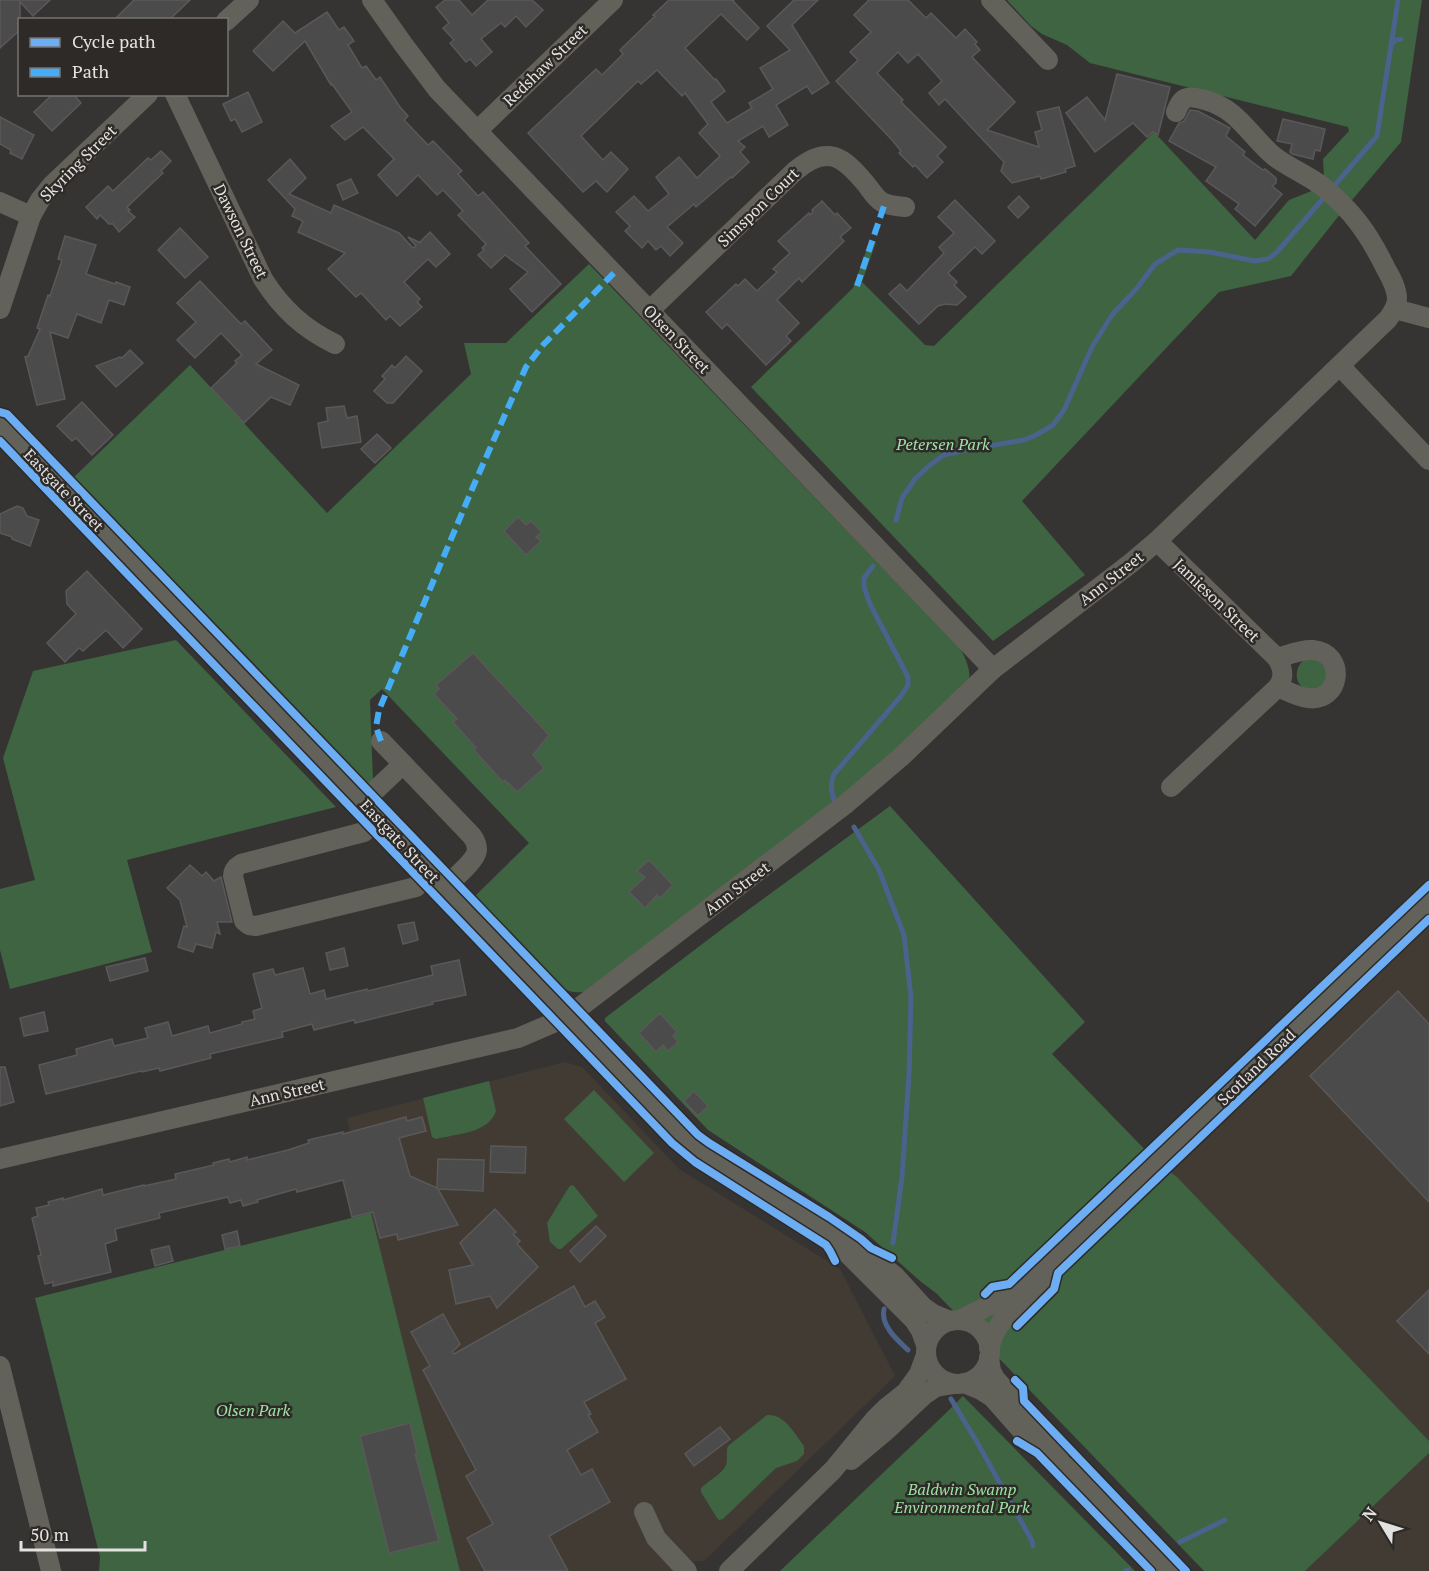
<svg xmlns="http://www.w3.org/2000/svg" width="1429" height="1571" font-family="'PT Serif',serif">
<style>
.built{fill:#423b34}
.green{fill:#3e6442}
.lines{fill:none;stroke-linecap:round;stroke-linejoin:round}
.stream{stroke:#4b628d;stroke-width:5}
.building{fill:#4c4b4b;stroke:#5a5858;stroke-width:1.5}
.minor{stroke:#63625a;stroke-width:20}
.quiet{stroke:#46acf6;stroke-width:6;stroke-dasharray:12 6;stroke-linecap:butt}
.cycleway-casing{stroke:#2d2a27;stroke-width:11}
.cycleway{stroke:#6dadf4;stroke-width:8}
.labels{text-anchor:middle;stroke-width:5;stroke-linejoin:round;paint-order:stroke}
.street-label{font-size:16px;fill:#e4e2e0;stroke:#2d2a27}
.park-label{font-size:16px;font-style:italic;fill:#9ce3a3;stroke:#2d2a27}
</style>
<rect width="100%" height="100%" fill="#363432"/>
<g class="built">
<polygon points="1429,903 1429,1441 1157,1162"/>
<polygon points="565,1062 582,1067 679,1169 840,1269 895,1376 704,1561 689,1561 678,1571 460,1571 347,1118"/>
<polygon points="1429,1453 1429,1571 1305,1571"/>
</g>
<g class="green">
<polygon points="1007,0 1422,0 1401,142 1352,200 1324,177 1323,159 1349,131 1348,127 1090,63 1067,45 1042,34 1031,26"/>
<polygon points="1154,132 1255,240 1289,200 1314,190 1341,213 1291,276 1219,292 1022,501 1085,575 993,641 751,387 853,288 870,240 876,242 862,282 925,345 934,346"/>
<path d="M 589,264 L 960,648 C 965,657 971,670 969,680 L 854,789 L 585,992 C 574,993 568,992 559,985 L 474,897 L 529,843 L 382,689 L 370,700 L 373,781 L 368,785 L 73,478 L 190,365 L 327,513 L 471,374 L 464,343 L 506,343 Z"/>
<polygon points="176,640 336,807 127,860 152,952 10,989 0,950 0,889 35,880 3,758 33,671"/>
<path d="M 1306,658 L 1316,658 L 1328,668 L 1325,684 C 1322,686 1320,688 1317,689 C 1297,695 1289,670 1306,658 Z"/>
<polygon points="890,806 1085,1022 1052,1054 1157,1162 1177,1177 1429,1441 1429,1453 1305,1571 1204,1571 936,1293 920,1281 865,1232 708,1130 605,1021 605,1018 726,926"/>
<path d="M 489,1081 L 496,1111 C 489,1133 456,1134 436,1139 L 432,1137 L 423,1098 Z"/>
<polygon points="594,1090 654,1153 624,1182 564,1119"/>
<polygon points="571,1185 574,1186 598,1216 561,1249 558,1249 550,1242 547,1223 569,1187"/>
<polygon points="371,1213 460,1571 99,1571 100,1557 35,1298"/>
<polygon points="963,1396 1135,1571 780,1571 946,1413"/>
<path d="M 767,1415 C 785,1414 794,1433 804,1446 L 804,1454 L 797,1461 L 776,1468 L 723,1519 L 719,1520 L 717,1518 L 701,1492 L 701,1488 C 707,1482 721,1474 725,1467 C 729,1461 725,1453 728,1446 Z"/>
</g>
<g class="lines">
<g class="stream">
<polyline points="1391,45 1396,40 1401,39"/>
<polyline points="896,520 902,498 915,479 930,465 944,455 965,450 1024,440 1036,435 1053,425 1064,410 1092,347 1112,315 1137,288 1155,264 1178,250 1210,252 1255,261 1268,259 1277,252 1377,136 1398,0"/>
<path d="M 834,800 C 831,790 830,783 834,774 L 901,696 L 908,685 L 908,677 L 870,604 L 864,587 L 864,578 L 873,566"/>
<polyline points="854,827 879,870 904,935 911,997 909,1075 902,1177 893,1243"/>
<path d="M 884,1309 C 880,1325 897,1340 908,1350"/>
<polyline points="951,1399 977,1442 1032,1541 1033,1546"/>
<polyline points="1180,1542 1225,1520"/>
<polyline points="1126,1571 1128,1570"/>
</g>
</g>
<g class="building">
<polygon points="0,0 50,0 33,16 20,2 20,30 0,48"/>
<polygon points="134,0 190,0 169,20 114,20"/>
<polygon points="445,0 459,0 472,15 488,0 532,0 543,10 526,27 516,16 505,27 501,23 481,39 492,52 476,66 470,59 466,62 450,43 454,40 443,28 449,23 436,7"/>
<polygon points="669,0 734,0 733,1 759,28 747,40 721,14 685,48 715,80 716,79 725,91 711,102 727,123 752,108 749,103 773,89 760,68 790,50 767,26 794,0 818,0 792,25 829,83 812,94 807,86 776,105 788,125 769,137 763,126 738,141 745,147 740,152 749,162 732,178 731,177 696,207 694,204 667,227 683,243 670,256 661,246 656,250 648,241 642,248 625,231 630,226 616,212 634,196 648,211 669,194 656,177 679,157 697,178 720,156 699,133 708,124 685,93 682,96 657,70 641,84 638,81 581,136 603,160 611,152 628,169 607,192 596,181 583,192 528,133 596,69 602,75 623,54 620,50 655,16 653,15"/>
<polygon points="869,0 908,0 926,18 931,13 956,38 965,29 977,42 975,44 980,50 972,57 1015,102 987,130 1039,147 1035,132 1042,130 1037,112 1059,107 1075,166 1065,169 1066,172 1041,179 1040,176 1012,183 1001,171 1004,162 969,125 945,99 939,105 929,93 942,81 918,54 908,63 898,52 877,73 903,100 901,102 946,147 937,156 943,162 927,178 915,165 913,167 899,153 901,151 892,140 836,81 858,60 850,52 871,32 854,15"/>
<polygon points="327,12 339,30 344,27 354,41 348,45 362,68 366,66 376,80 380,77 400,107 408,116 404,120 428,145 433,141 462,171 458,174 478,196 483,192 529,243 525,246 561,284 532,312 510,289 528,272 505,255 491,268 478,255 484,250 482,248 486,244 458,215 463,211 443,190 437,195 418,175 397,196 378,175 394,159 363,127 345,140 331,126 352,112 332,84 331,85 305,41 273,71 253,51 283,21 295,33"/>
<polygon points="1117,74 1170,87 1158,135 1153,132 1147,137 1133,123 1095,152 1066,113 1087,97 1105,120"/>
<polygon points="248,92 262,122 242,132 235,119 231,121 223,104"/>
<polygon points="53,94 73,94 81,103 52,131 34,112"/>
<polygon points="1190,110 1198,111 1230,128 1226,136 1245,152 1243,155 1263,170 1265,169 1276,178 1276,183 1272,186 1282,194 1255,226 1235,209 1239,204 1206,181 1216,167 1169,141 1179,123 1184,121"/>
<polygon points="0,117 34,135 22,159 10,153 11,150 0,144"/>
<polygon points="1283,119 1325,129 1320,151 1315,150 1313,159 1292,154 1290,152 1292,144 1277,141"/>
<polygon points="161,151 171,161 161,171 163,173 127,207 130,210 128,211 135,217 119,232 113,224 109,224 100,215 97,219 86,207 108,186 113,191 148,158 151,160"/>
<polygon points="290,159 306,178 289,194 331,213 334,205 399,233 413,248 416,246 408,237 421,243 420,242 430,232 450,254 436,267 428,259 404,282 420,299 417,302 422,307 400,326 390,316 386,320 361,293 356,297 328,269 345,253 298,232 303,221 292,216 295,209 268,180"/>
<polygon points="351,179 358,193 343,200 337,185"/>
<polygon points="1019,196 1029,207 1018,218 1008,207"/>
<polygon points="955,200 995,241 982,254 975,247 948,273 957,282 954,285 966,297 957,305 945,304 938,306 919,324 889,294 900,284 907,291 944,253 939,247 954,233 938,217"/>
<polygon points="822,201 835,215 837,213 851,228 840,237 844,241 802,282 799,278 777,300 799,323 786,336 791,341 766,365 727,324 722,329 706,312 736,284 738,286 745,279 757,291 777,272 773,269 790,253 778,241 809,213 810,215 813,212 812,210"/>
<polygon points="180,228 208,257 185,278 158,250"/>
<polygon points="65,236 96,245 86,274 115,284 116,282 130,287 124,305 109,300 101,323 77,314 68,338 50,332 65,399 37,405 25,357 28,356 40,329 37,328 48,295 50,296 62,260 58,259"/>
<polygon points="200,281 241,324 245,321 272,350 256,364 299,385 290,405 271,397 244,423 211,388 237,363 235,361 242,355 221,333 195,358 177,340 196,322 177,303"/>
<polygon points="130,350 143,363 116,387 96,366 120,357 122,358"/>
<polygon points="406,356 422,371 393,403 387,403 374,391 385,379 382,376 392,365 395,368"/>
<polygon points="82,402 113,435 92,455 76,438 72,441 57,426"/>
<polygon points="344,406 347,418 357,416 361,442 322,448 318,423 328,421 326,408"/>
<polygon points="377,434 391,448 375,463 361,449"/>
<polygon points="17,506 23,508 27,516 39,520 30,546 12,539 12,537 0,533 0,514"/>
<polygon points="518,517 526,525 531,521 542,532 536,537 541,541 526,555 504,531"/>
<polygon points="87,571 142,629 123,648 106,630 83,651 79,648 65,662 47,643 76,614 67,604 66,591"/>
<polygon points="473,653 549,735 533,755 544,768 517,792 505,780 503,782 474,750 476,748 453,722 457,719 434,694 439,689 436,685"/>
<polygon points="649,860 673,885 660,898 657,895 645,908 629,892 645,877 637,871"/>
<polygon points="190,865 202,876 206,872 214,881 221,877 232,922 217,922 220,934 216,932 212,948 196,944 193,952 178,947 184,926 187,927 180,900 167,888"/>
<polygon points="414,922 418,940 403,944 398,925"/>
<polygon points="344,948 348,966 330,970 326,953"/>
<polygon points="145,958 148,971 110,981 106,967"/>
<polygon points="459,960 466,995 432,1002 433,1004 355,1023 354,1020 314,1030 312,1024 282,1032 283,1037 210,1054 211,1058 160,1071 159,1068 142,1072 141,1071 46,1094 39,1065 77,1055 76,1049 112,1039 114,1046 148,1038 145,1028 168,1022 172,1036 208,1026 210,1033 242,1024 242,1022 255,1019 253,1011 262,1008 253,974 273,969 275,975 303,968 310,994 324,990 326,999 367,989 368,991 433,975 431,966"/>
<polygon points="1398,991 1429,1024 1429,1202 1310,1076"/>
<polygon points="44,1012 48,1031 24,1036 20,1018"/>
<polygon points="660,1013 677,1032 673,1036 678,1042 668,1051 663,1045 656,1052 639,1033"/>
<polygon points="0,1067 5,1067 14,1102 0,1106"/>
<polygon points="694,1091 708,1106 698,1116 684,1101"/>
<polygon points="406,1117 407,1121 422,1117 426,1131 399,1138 410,1176 437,1188 438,1159 484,1160 483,1191 438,1189 458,1225 398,1240 397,1234 380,1238 373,1212 352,1217 343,1180 297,1192 296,1189 257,1200 258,1202 243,1206 241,1200 230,1203 228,1197 159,1213 160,1218 115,1229 117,1240 105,1244 111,1272 53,1286 53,1282 45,1284 38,1256 41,1255 32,1218 38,1216 36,1208 49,1205 48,1202 63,1198 63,1200 102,1189 103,1195 144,1185 144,1186 176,1179 175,1174 214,1165 213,1163 229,1159 230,1162 247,1157 247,1160 288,1150 309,1143 308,1140 343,1132 343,1134"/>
<polygon points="491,1146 526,1147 525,1173 490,1172"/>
<polygon points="495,1209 516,1232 513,1234 520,1241 517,1244 538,1267 497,1308 490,1296 456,1304 449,1270 473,1265 460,1243"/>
<polygon points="596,1226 606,1236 580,1262 570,1251"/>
<polygon points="237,1231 240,1246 225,1249 222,1235"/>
<polygon points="169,1246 173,1261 155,1266 151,1250"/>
<polygon points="574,1286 585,1307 595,1301 605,1317 595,1323 626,1379 584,1402 591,1414 588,1415 598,1432 567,1450 581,1475 592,1469 610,1502 549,1536 568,1571 485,1571 467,1538 493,1524 466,1476 476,1470 423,1370 430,1366 411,1332 443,1314 460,1344 452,1352 454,1354"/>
<polygon points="1429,1290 1429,1354 1397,1321"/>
<polygon points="410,1423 417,1454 415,1454 439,1541 389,1553 360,1436"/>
<polygon points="720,1427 730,1439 694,1466 685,1454"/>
</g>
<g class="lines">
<g class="minor">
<polyline points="372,0 403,44 437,89 993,669"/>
<polyline points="991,0 1048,60"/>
<polyline points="226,21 249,0"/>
<path d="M 175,94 L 263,279 C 282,309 304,329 335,344"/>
<polyline points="477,131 613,0"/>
<polyline points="0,202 31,216"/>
<polyline points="0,309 31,216 40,200 52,185 148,94"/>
<polyline points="1395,309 1429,318"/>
<path d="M 650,310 L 795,171 C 827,144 843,156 866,184 C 871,190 875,198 882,202 C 889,206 897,206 905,207"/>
<polyline points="1340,366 1429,460"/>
<polyline points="0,423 567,1017 684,1138 742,1177 825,1230 871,1257 895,1276 923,1307 933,1314 950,1321"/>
<path d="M 1157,541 L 1277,658 C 1283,668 1285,677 1278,687 L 1171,787"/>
<path d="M 1277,658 C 1288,655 1301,649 1313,650 C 1347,653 1341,703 1308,698 C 1298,697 1287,691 1278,687"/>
<polyline points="381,741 403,764"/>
<path d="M 363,802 L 403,764 L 472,836 C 475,840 477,844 477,850 C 476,861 452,880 444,888"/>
<path d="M 378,819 L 364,832 L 241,864 C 236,867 233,870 233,876 L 244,921 L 249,925 L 256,926 L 416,887 L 430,873"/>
<path d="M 0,1159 L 518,1038 L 567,1017 L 847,803 L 901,757 L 993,669 L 1131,563 L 1157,541 L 1388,319 C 1392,313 1397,307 1397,299 C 1397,288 1391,278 1386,269 C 1369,234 1352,210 1322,186 C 1307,175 1290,168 1275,157 C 1250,137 1239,109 1205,100 C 1200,99 1192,96 1187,98 C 1181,99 1178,107 1176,112"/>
<polyline points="840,1246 914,1320 921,1331 926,1345"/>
<polyline points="960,1320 1000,1300 1043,1260 1064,1245"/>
<circle cx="958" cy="1352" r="32"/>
<polyline points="989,1348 994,1334 1002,1321 1011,1310 1042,1284 1084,1231 1429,902"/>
<polyline points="989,1358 991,1371 996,1380 1051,1438 1060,1451"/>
<polyline points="0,1366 51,1571"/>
<polyline points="964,1383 981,1390 992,1397 1022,1431 1079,1478 1169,1571"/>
<polyline points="851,1460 889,1428 924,1395 936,1387 954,1384"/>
<polyline points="644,1512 656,1538 687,1571"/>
<polyline points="729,1571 833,1470 874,1420 886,1408 906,1392 919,1374 926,1355"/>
</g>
<g class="quiet">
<polyline points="857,286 885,203"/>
<polyline points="381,741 376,727 379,710 473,487 526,367 543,345 614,273"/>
</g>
<g class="cycleway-casing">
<g id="cycleway">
<polyline points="0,412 7,414 698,1135 709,1143 829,1217 861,1239 871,1248 892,1258"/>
<polyline points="0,441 672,1143 695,1162 826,1245 830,1251 835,1261"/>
<polyline points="985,1294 992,1287 1009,1284 1429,885"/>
<polyline points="1017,1326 1054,1289 1058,1273 1429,919"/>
<polyline points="1015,1380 1023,1388 1024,1401 1186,1571"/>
<polyline points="1017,1441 1037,1453 1151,1571"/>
</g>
</g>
<use href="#cycleway" class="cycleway"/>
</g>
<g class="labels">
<g class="street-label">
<text transform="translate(545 65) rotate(-44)" y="6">Redshaw Street</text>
<text transform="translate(78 163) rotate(-45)" y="6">Skyring Street</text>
<text transform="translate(758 207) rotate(-44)" y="6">Simspon Court</text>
<text transform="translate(241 231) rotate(64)" y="6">Dawson Street</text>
<text transform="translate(677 339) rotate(46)" y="6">Olsen Street</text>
<text transform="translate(64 490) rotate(46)" y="6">Eastgate Street</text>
<text transform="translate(1111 578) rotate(-38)" y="6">Ann Street</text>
<text transform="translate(1217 600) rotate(44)" y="6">Jamieson Street</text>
<text transform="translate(400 841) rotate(47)" y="6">Eastgate Street</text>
<text transform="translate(737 888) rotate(-37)" y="6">Ann Street</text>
<text transform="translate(1256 1067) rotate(-44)" y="6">Scotland Road</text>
<text transform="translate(287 1092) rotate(-13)" y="6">Ann Street</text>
</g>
<g class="park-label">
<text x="943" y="450">Petersen Park</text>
<text x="253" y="1416">Olsen Park</text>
<text x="962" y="1495">Baldwin Swamp<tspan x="962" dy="18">Environmental Park</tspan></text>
</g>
</g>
<rect x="18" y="18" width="210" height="78" fill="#2d2a27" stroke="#767471" stroke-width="1.5"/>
<rect x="30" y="38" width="30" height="9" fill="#6dadf4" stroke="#767471" stroke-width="1.5"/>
<text x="72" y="48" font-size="18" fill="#e4e2e0">Cycle path</text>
<rect x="30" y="68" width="30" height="9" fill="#46acf6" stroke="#767471" stroke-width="1.5"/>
<text x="72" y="78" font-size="18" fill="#e4e2e0">Path</text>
<g transform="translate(1381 1523) rotate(308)" stroke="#2d2a27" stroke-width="4.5" paint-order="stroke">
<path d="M0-4.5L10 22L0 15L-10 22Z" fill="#e4e2e0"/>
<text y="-9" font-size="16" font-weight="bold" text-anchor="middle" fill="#e4e2e0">N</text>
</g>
<path d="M21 1541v9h124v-9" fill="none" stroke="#e4e2e0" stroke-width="3"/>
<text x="30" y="1541" font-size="18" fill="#e4e2e0" stroke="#2d2a27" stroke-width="4.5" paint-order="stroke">50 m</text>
</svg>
